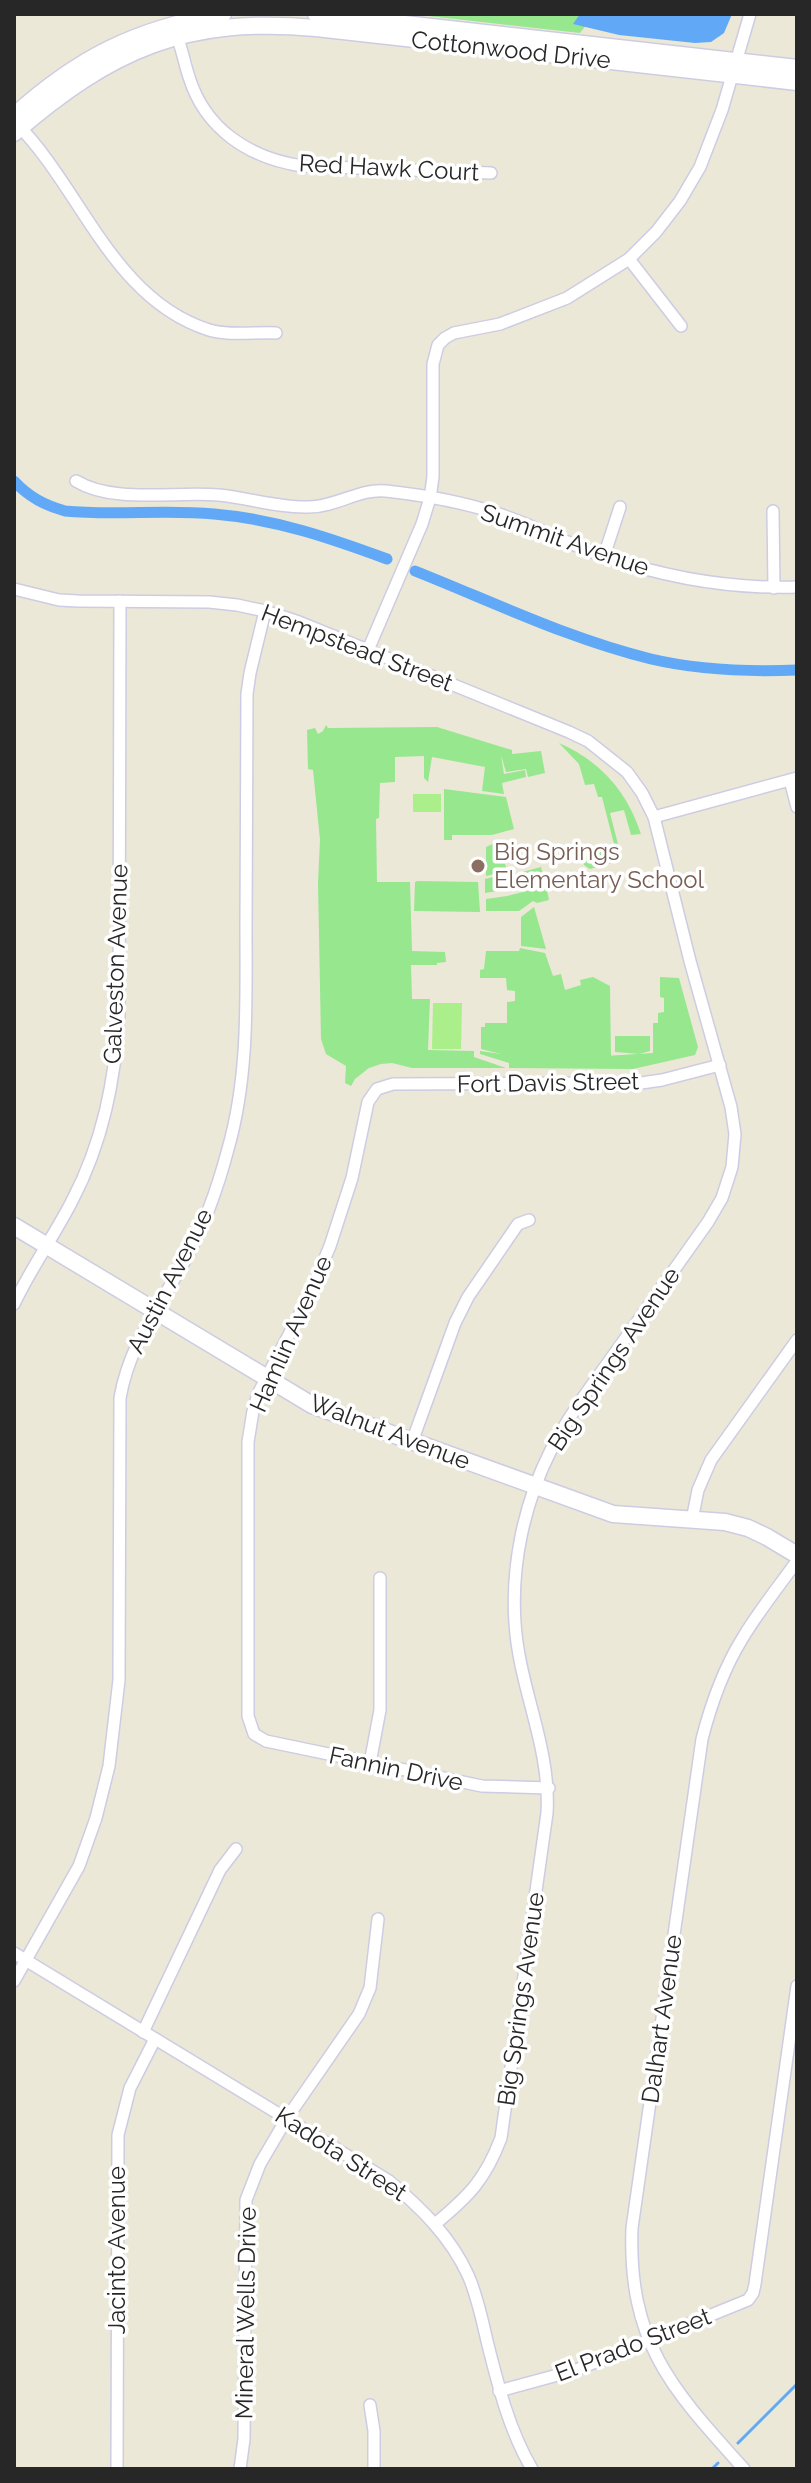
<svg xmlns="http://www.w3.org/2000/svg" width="811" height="2483" font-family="Raleway,sans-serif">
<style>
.green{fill:#97e78f}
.pitch{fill:#aaef89}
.water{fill:#61a9f6}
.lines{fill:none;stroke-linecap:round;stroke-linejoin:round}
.stream{stroke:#61a9f6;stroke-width:3}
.canal{stroke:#61a9f6;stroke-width:11}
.street-casing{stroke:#cecce2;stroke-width:14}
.secondary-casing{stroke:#cecce2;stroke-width:19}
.street{stroke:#fff;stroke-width:11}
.secondary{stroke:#fff;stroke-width:16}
.education-dot{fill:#8d6e63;stroke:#fff;stroke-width:3}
.labels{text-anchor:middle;stroke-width:7;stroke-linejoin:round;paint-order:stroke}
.street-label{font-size:24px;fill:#272727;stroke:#fff}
.education-label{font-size:24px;fill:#785e54;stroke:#fff;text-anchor:start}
</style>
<rect width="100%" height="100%" fill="#ebe8d7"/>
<g class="green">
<polygon points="411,14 595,14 580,33"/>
<polygon points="326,725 328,728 437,727 512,750 512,754 541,751 545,773 528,777 526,769 506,772 501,755 504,774 525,770 526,777 502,783 504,794 482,791 485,767 432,757 428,782 424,778 424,756 395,757 395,782 380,783 379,818 376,819 377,882 410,882 412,951 445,952 446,962 437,963 437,965 411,965 412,999 430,999 428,1050 474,1051 474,1057 506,1068 412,1068 392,1063 381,1064 369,1068 355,1079 351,1086 345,1083 346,1066 326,1054 321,1039 318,883 320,840 313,770 308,769 307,730 315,728 318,734 323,731"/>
<path d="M 559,743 C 600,761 627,791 641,834 L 631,835 L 624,810 L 610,813 L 622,860 L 590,869 L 584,865 L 582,857 L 613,848 L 614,844 L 602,797 L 598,797 L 594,784 L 585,785 L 579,764 Z"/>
<polygon points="444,789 506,797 514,829 492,835 452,835 452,840 444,840"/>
<polygon points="499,841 507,871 486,876 486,847"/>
<polygon points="541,867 544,880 505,890 485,893 485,879 509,873 511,875"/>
<polygon points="417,881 478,882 480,912 414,911 415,882"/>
<polygon points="546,886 549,900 537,903 533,901 519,911 486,911 486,899 507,896"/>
<polygon points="534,907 546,949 521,946 521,917"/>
<polygon points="520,948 545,953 553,976 561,974 565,990 581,985 580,980 593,977 610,986 611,1056 589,1057 653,1053 653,1023 658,1023 658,1013 664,1012 664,998 660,997 660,977 679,978 698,1047 695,1055 633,1069 509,1068 509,1063 480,1054 480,1051 501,1054 481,1049 481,1027 485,1027 485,1023 507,1023 507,1002 515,1001 515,991 507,990 506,978 480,978 480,970 484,969 486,951 519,951"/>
<polygon points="615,1036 650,1036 650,1051 639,1054 615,1052"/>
</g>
<g class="pitch">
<rect x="413" y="794" width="28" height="18"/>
<polygon points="433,1003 462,1003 461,1049 432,1049"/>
</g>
<polygon class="water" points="580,14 732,14 724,33 711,42 695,43 619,35 573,24"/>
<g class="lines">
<g class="stream">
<polyline points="738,2443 797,2384"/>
<polyline points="712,2469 718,2463"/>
</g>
<g class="canal">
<path d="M 14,481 C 29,497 44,505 65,511 C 114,516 164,509 214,514 C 275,519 330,538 387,559"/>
<path d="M 415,571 C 493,602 569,639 651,659 C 698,670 748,672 797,670"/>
</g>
<g class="street-casing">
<g id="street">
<path d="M 176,34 C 182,48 184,62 189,77 C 205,129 249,158 302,166 L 491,173"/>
<path d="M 16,123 C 82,189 112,299 209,330 C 229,336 255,332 276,333"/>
<polyline points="629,259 681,326"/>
<path d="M 76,481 C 114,504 175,491 219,495 C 249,498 279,508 309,507 C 336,507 360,488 386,491 C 423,495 463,502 499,514 C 535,526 570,545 606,557 C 668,578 732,589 797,587"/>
<polyline points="773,511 774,588"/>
<polyline points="604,556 620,507"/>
<path d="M 14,589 L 59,600 L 78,601 L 209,602 L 237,605 L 265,611 L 299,622 L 569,732 L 588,741 L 627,772 L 642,793 L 654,817 L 690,961 L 731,1107 L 735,1134 L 732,1167 L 722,1198 L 708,1222 C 679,1263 649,1305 620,1346 C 596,1380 569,1414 550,1452 C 524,1504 511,1565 515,1623 C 519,1688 551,1747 547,1813 L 501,2138 C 485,2180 469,2196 435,2224"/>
<polyline points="368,650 422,524 430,498 433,477 433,364 438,345 445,338 454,333 500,324 567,298 629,259 656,232 680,201 700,167 722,110 750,14"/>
<polyline points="790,780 797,807"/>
<polyline points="654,817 797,778"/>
<path d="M 14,1304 C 31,1268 54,1236 72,1201 C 103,1142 115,1080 119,1015 L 120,601"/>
<polyline points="412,1442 455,1323 468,1297 518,1224 529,1220"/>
<polyline points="692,1520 698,1490 711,1460 797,1340"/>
<polyline points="370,1763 380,1710 380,1578"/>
<polyline points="549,1788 482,1786 266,1741 254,1734 248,1716 248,1442 253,1411 258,1394 308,1298 330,1246 352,1178 368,1102 377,1089 393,1084 641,1083 662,1080 720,1065"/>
<path d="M 14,1953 L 389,2181 C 421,2208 450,2236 468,2275 C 477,2295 482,2319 487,2341 C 498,2385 509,2430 532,2469"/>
<path d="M 14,1981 L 79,1866 L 96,1818 L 109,1766 L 119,1680 L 120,1398 C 129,1345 159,1307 184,1262 C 204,1227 218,1187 228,1149 C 249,1076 246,1000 246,925 C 247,848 247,771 247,694 L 250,673 L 265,611"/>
<polyline points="143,2032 220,1870 236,1849"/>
<polyline points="499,2391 576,2370 748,2300 753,2293 755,2284 797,1986"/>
<polyline points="370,2405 374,2431 374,2469"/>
<polyline points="117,2469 118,2135 130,2088 155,2039"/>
<polyline points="240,2469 244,2439 246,2200 260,2164 287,2118 359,2014 370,1988 378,1919"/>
<path d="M 744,2469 C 672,2389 628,2343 632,2228 L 702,1739 C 711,1704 723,1670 742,1639 C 758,1612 779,1586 797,1561"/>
</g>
</g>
<g class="secondary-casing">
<g id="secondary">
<polyline points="316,14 797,68"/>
<path d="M 14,116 C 79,57 137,29 223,14"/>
<path d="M 14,133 C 111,49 186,16 316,28 L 797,82"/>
<polyline points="14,1226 312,1405 613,1514 725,1522 748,1528 767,1537 797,1555"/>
</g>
</g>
<use href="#street" class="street"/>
<use href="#secondary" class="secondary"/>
</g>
<circle class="education-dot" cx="478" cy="866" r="8"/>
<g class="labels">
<g class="street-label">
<text transform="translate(511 50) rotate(6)" y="8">Cottonwood Drive</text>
<text transform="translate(389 168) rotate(3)" y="8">Red Hawk Court</text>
<text transform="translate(565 540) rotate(19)" y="8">Summit Avenue</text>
<text transform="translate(357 648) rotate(21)" y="8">Hempstead Street</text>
<text transform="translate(116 964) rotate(-88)" y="8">Galveston Avenue</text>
<text transform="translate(548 1083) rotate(-1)" y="8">Fort Davis Street</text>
<text transform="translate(170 1281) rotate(-63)" y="8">Austin Avenue</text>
<text transform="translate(291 1334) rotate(-66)" y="8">Hamlin Avenue</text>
<text transform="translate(614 1359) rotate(-56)" y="8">Big Springs Avenue</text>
<text transform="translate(390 1432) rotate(21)" y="8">Walnut Avenue</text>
<text transform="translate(396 1769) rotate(12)" y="8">Fannin Drive</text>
<text transform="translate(521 1999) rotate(-82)" y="8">Big Springs Avenue</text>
<text transform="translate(662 2019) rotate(-82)" y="8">Dalhart Avenue</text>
<text transform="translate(341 2154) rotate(33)" y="8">Kadota Street</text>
<text transform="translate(117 2250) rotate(-90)" y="8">Jacinto Avenue</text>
<text transform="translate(246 2313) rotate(-89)" y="8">Mineral Wells Drive</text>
<text transform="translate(633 2345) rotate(-21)" y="8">El Prado Street</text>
</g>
<g class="education-label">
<text x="494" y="860">Big Springs<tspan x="494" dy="28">Elementary School</tspan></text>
</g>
</g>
<rect width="811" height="2483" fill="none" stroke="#272727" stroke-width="32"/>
</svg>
